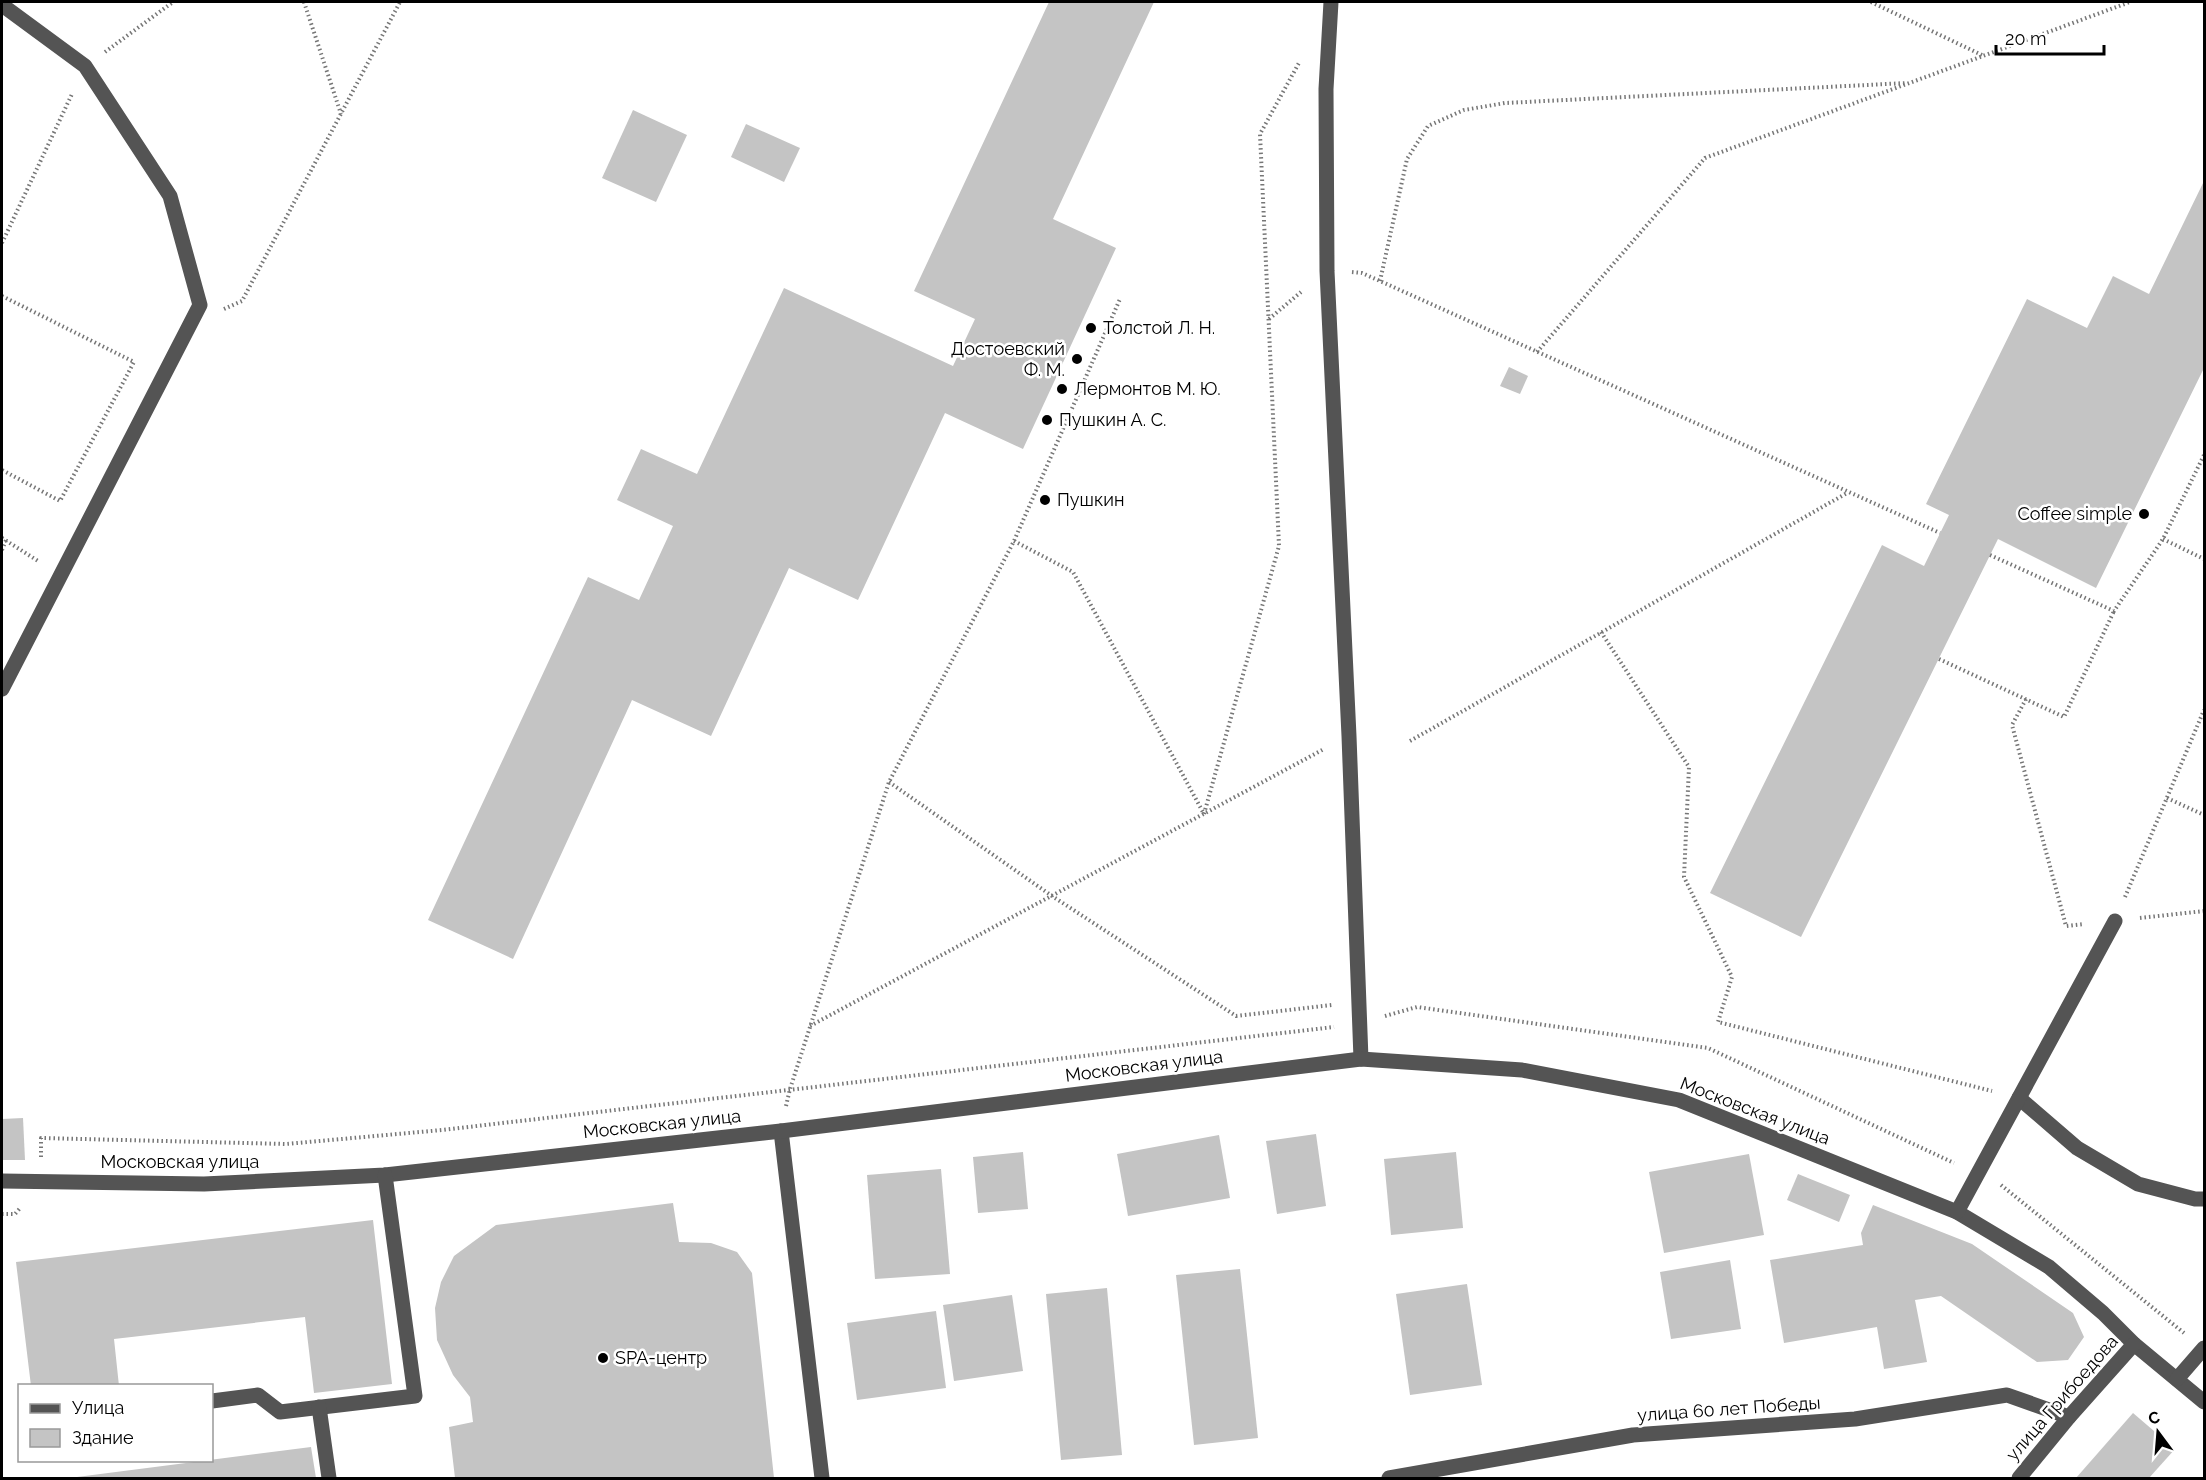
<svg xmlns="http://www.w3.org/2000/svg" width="2206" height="1480" font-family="Raleway,sans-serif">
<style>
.building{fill:#c4c4c4}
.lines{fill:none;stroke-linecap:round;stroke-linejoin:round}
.path{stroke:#767676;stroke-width:4;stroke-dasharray:1.5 3;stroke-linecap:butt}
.minor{stroke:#545454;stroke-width:15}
.poi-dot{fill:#000;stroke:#fff;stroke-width:2}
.labels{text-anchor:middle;stroke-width:5;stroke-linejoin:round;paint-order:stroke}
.poi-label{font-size:18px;fill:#000;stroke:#fff;text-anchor:start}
.street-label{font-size:18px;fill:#000;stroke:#fff}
</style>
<rect width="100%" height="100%" fill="#fff"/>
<g class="building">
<polygon points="1049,2 1154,2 1053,219 1116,248 1023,449 945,413 858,600 789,568 711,736 632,700 513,959 428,920 588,577 639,600 673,526 617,500 641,449 697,474 784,288 953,366 975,319 914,291"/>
<polygon points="633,110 687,135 656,202 602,178"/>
<polygon points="746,124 800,148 784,182 731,157"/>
<polygon points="2204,181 2204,368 2096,588 1998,539 1801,937 1710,893 1882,545 1924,566 1949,515 1926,504 2027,299 2087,328 2113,276 2149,294"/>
<polygon points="1509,367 1528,376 1520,394 1500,386"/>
<polygon points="23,1118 25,1160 2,1160 2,1119"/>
<polygon points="1316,1134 1326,1206 1277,1214 1266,1141"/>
<polygon points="1219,1135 1230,1198 1128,1216 1117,1154"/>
<polygon points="1023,1152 1028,1209 978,1213 973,1157"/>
<polygon points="1456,1152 1463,1228 1391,1235 1384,1159"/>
<polygon points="1749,1154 1764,1235 1664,1253 1649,1172"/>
<polygon points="941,1169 950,1274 875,1279 867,1175"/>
<polygon points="1798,1174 1850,1195 1839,1222 1787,1200"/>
<polygon points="673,1203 679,1242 711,1243 737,1252 752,1273 774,1478 455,1478 449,1427 473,1422 470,1397 453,1375 437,1340 435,1308 441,1282 454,1256 496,1225"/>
<polygon points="1873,1205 1972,1244 2073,1313 2084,1337 2068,1360 2037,1362 1941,1296 1915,1300 1927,1362 1884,1369 1877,1327 1784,1343 1770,1260 1863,1245 1861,1233"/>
<polygon points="373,1220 392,1384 314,1393 305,1317 114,1339 119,1386 31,1386 16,1262"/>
<polygon points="1730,1260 1741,1329 1671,1339 1660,1272"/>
<polygon points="1240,1269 1258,1438 1194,1445 1176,1275"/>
<polygon points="1467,1284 1482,1385 1410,1395 1396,1294"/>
<polygon points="1107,1288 1122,1455 1061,1460 1046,1294"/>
<polygon points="1012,1295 1023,1371 954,1381 943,1305"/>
<polygon points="936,1311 946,1388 857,1400 847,1323"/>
<polygon points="2133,1413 2175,1449 2149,1478 2076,1478"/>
<polygon points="311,1447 316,1478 77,1478 77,1477"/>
</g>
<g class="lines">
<g class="path">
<polyline points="304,2 341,114"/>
<polyline points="1871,2 1984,56"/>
<polyline points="105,52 173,2"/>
<polyline points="2,243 72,94"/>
<polyline points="1352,272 1362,273 1380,281 1940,533"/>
<polyline points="1380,281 1407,159 1428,126 1464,110 1505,103 1907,83"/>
<polyline points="2,296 134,362 60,501 2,470"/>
<polyline points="224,309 242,301 400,2"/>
<polyline points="1269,319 1301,292"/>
<polyline points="1537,352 1705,158 2130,2"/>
<polyline points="2,538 38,561"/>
<polyline points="2163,539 2204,559"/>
<polyline points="1014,541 1073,572 1204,814 1279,546 1260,134 1300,61"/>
<polyline points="2,550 6,540"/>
<polyline points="1990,555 2114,611 2163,539 2204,455"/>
<polyline points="1601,632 1689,767 1684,877 1732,977 1718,1022 1992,1091"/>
<polyline points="1939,659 2064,717 2114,611"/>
<polyline points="2026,699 2012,725 2066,926 2084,924"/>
<polyline points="1410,741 1847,493"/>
<polyline points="889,782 1052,896 1236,1016 1332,1005"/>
<polyline points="2167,798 2204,815"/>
<polyline points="2125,897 2204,710"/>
<polyline points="2140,918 2204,911"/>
<polyline points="1385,1016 1417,1007 1708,1048 1954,1163"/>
<polyline points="810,1026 1324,749"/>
<polyline points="786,1106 790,1089 889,782 1014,541 1120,299"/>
<polyline points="41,1157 41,1138 286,1144 442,1130 1334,1027"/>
<polyline points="2001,1185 2184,1333"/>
<polyline points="2,1214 15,1214 21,1207"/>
</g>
<g class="minor">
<polyline points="1331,2 1326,89 1327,271 1349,736 1361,1059"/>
<polyline points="2,5 85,66 170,196 200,305 2,689"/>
<polyline points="2019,1098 2077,1148 2138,1184 2195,1199 2204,1199"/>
<polyline points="781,1131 822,1478"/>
<polyline points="2,1181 204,1184 385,1175 781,1131 1361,1059 1522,1070 1679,1100 1957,1212 2049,1267 2103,1313 2134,1344 2204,1402"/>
<polyline points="1957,1212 2115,921"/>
<polyline points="2177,1379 2204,1348"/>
<polyline points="212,1401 258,1395 280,1412 415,1396 385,1175"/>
<polyline points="319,1407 329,1478"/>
<polyline points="1389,1478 1633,1435 1855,1419 2007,1395 2069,1417"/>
<polyline points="2019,1478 2069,1417 2134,1344"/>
</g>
</g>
<g class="poi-dot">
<circle cx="1091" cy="328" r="6"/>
<circle cx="1077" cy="359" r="6"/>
<circle cx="1062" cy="389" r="6"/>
<circle cx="1047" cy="420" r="6"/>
<circle cx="1045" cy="500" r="6"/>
<circle cx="2144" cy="514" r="6"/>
<circle cx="603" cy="1358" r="6"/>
</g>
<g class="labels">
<g class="poi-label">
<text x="1103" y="334">Толстой Л. Н.</text>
<text x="1065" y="355" text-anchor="end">Достоевский<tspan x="1065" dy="21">Ф. М.</tspan></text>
<text x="1074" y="395">Лермонтов М. Ю.</text>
<text x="1059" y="426">Пушкин А. С.</text>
<text x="1057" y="506">Пушкин</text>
<text x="2132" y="520" text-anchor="end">Coffee simple</text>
<text x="615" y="1364">SPA-центр</text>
</g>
<g class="street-label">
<text transform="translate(1144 1066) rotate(-7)" y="6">Московская улица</text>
<text transform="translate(1755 1111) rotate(21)" y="6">Московская улица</text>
<text transform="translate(662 1124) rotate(-6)" y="6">Московская улица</text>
<text x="180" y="1168">Московская улица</text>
<text transform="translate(2062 1398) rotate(-49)" y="6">улица Грибоедова</text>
<text transform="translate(1729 1409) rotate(-4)" y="6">улица 60 лет Победы</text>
</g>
</g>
<rect width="2206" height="1480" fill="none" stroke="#000000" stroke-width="6"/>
<rect x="18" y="1384" width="195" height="78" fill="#ffffff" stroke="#999999" stroke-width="1.5"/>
<rect x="30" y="1404" width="30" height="9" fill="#545454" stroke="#999999" stroke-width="1.5"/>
<text x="72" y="1414" font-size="18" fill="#000000">Улица</text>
<rect x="30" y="1429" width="30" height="18" fill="#c4c4c4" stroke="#999999" stroke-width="1.5"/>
<text x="72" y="1444" font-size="18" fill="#000000">Здание</text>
<g transform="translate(2158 1432) rotate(344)" stroke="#ffffff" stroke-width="4.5" paint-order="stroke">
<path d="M0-4.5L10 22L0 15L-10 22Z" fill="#000000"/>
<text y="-9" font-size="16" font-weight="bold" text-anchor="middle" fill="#000000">С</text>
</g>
<path d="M1996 45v9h108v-9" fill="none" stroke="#000000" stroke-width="3"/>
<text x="2005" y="45" font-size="18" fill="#000000" stroke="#ffffff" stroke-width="4.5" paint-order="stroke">20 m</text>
</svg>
